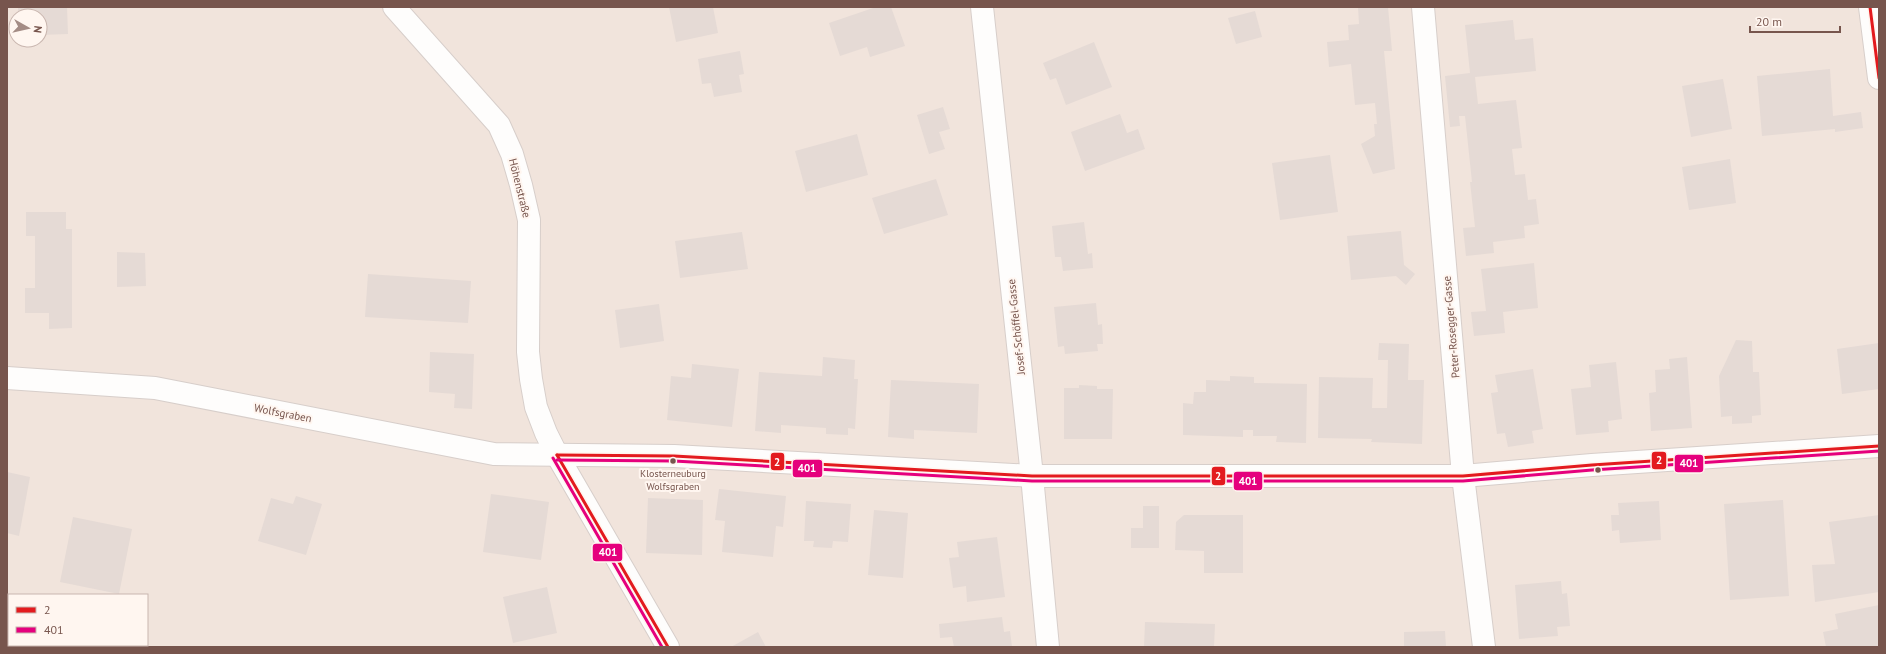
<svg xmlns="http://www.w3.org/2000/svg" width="1886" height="654" font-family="'PT Sans',sans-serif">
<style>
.residential{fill:#f1e4dc;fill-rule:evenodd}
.building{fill:#e5dad5}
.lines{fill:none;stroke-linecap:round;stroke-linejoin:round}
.minor-casing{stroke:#d7ceca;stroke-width:24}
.minor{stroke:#fefdfc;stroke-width:22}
.bus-1-casing{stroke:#fff6f0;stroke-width:6}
.bus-2-casing{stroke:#fff6f0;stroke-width:6}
.bus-1{stroke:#e31a1e;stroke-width:3}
.bus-2{stroke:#e5007d;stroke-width:3}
.bus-dot{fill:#77554d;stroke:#fff6f0;stroke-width:1.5}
.labels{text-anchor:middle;stroke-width:4;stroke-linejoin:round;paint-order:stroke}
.bus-label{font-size:10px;fill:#77554d;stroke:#fff6f0}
.street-label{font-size:11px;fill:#77554d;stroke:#fff6f0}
.line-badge{stroke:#fff6f0;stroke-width:1.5}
.badge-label{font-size:11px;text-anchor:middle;font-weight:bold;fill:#fff}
</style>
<rect width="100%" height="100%" fill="#f8f3ee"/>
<path class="residential" d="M 7,7 L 1879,7 L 1879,647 L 7,647 ZM 16,16 L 40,16 L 40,40 L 16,40 ZM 9,595 L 147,595 L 147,645 L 9,645 Z"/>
<g class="building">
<polygon points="18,7 67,7 68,34 40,35 40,16 18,16"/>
<polygon points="669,7 713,7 718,33 676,42"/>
<polygon points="876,7 891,7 905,46 870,57 867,47 840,56 829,23"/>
<polygon points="1358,7 1388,7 1392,51 1384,51 1395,169 1373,174 1361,144 1375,136 1374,124 1377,124 1375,103 1355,105 1351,64 1329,67 1327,42 1349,40 1348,25 1359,24"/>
<polygon points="1255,11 1262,37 1236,44 1228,18"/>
<polygon points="1513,20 1515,40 1533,38 1536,71 1475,77 1478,104 1516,100 1522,148 1512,149 1515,175 1525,174 1528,200 1536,199 1539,224 1524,226 1525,238 1493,242 1494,253 1466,256 1463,228 1475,227 1470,182 1472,182 1465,116 1459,116 1460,126 1450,127 1445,76 1470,73 1465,25"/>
<polygon points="1094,42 1112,87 1066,105 1056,78 1050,80 1043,63"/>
<polygon points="740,51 744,74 739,75 742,92 714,97 711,83 702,84 698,59"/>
<polygon points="1830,69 1833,116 1861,112 1863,128 1835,132 1835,129 1762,136 1757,76"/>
<polygon points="1723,79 1732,129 1691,137 1682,86"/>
<polygon points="943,107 950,129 939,132 945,149 929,154 917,115"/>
<polygon points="1120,114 1127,133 1138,129 1145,149 1085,171 1071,132"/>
<polygon points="857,134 868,175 806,192 795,151"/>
<polygon points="1330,155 1338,212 1280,220 1272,163"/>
<polygon points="1730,159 1736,203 1689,210 1682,167"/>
<polygon points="936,179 948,215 884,234 872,198"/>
<polygon points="26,212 66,212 66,229 72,229 72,328 49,329 49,313 25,313 25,288 35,288 35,236 26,236"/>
<polygon points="1084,222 1088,254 1092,253 1093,268 1063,271 1061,257 1055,257 1052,226"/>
<polygon points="1401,231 1404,265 1415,274 1406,285 1396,276 1351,280 1347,236"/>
<polygon points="742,232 748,269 680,278 675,241"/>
<polygon points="117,252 145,253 146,286 117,287"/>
<polygon points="1534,263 1538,308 1503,312 1505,333 1474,336 1471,312 1486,311 1481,269"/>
<polygon points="368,274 471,281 468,323 365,317"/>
<polygon points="1096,303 1098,325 1102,324 1103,344 1097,344 1098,351 1065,354 1064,346 1058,347 1054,307"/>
<polygon points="659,304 664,341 620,348 615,310"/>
<polygon points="1736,340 1752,341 1753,372 1759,372 1761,415 1752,416 1752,423 1732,424 1732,416 1721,417 1719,376"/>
<polygon points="1379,343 1409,344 1408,380 1424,380 1422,444 1371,442 1372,439 1318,438 1319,377 1373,378 1372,408 1387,408 1388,360 1378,360"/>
<polygon points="1879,343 1879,389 1842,394 1837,349"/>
<polygon points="430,352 474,354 472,409 454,408 455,394 429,392"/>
<polygon points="823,357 855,360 854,379 858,379 855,429 848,428 848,435 826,434 826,428 781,425 781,433 755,431 759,372 822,376"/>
<polygon points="1687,357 1692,428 1651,431 1649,393 1656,392 1655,370 1670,369 1669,359"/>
<polygon points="1616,362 1622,419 1608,421 1609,432 1576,435 1571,389 1591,387 1589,365"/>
<polygon points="692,364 739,369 732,427 667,420 671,376 691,378"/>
<polygon points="1533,369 1543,429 1532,431 1534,443 1508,447 1505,433 1497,434 1491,393 1498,392 1495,375"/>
<polygon points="1230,376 1254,377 1254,383 1307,384 1306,443 1276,442 1277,436 1253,436 1253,430 1243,430 1243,437 1183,435 1183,403 1193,404 1194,392 1206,392 1206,380 1230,381"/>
<polygon points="891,380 979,384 977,433 914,430 914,439 888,437"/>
<polygon points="1079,385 1097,386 1097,389 1113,389 1112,439 1064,439 1064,388 1079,388"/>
<polygon points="7,472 30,477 19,536 7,533"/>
<polygon points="719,489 786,496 783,527 776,526 773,557 722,552 725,521 715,520"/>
<polygon points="491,494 549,502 541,560 483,552"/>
<polygon points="296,496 322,504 306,555 258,541 271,498 293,504"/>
<polygon points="648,498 703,500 702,555 646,553"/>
<polygon points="1783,500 1789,596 1730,600 1724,504"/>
<polygon points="806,501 851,504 848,542 833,541 832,548 813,547 814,541 804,541"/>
<polygon points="1659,501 1661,540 1620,543 1619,530 1612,531 1611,515 1619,515 1618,503"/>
<polygon points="1143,506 1159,506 1159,548 1131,548 1131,528 1143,528"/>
<polygon points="874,510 908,513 903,578 868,575"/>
<polygon points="1184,515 1243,515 1243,573 1204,573 1204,551 1175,550 1176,522"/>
<polygon points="1879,515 1879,592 1815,602 1812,565 1835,564 1829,522"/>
<polygon points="73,517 132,529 119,594 60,582"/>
<polygon points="997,537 1005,597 967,602 966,586 953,588 949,558 959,557 957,542"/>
<polygon points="1561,581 1562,594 1567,593 1570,626 1557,627 1558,636 1519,639 1515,585"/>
<polygon points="547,587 557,633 513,643 503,597"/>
<polygon points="1879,605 1879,647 1826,647 1823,632 1838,629 1835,614"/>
<polygon points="1002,617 1004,632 1010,631 1012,647 954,647 952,637 940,638 939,624"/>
<polygon points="1145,622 1215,624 1214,647 1144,647"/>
<polygon points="1445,631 1446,647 1404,647 1404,632"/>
<polygon points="758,632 766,647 731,647"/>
</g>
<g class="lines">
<g class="minor-casing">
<g id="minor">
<polyline points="394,7 499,125 512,154 521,185 529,220 528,352 531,379 536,407 546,433 557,455 668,647"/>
<polyline points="982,7 1032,476 1048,647"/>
<polyline points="1423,7 1463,476 1484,647"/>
<polyline points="1870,7 1879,78"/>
<polyline points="7,378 155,388 494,454 674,456 1032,476 1463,476 1592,465 1879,446"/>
</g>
</g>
<use href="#minor" class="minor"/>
<g class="bus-1-casing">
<g id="bus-1">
<polyline points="1870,7 1879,78"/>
<polyline points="557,455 674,456 1032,476 1463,476 1592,465 1879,446"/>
<polyline points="557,455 668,647"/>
</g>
</g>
<g class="bus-2-casing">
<g id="bus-2">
<polyline points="553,458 662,647"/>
<polyline points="557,460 674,461 1032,481 1463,481 1592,470 1879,451"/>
</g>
</g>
<use href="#bus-1" class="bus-1"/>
<use href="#bus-2" class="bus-2"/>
</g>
<g class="bus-dot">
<circle cx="673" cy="461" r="3.5"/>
<circle cx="1598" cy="470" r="3.5"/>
</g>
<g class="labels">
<g class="bus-label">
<text x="673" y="477">Klosterneuburg<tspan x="673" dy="13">Wolfsgraben</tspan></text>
</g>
<g class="street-label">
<text transform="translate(520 188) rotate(76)" y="4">Höhenstraße</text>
<text transform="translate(1016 327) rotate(-96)" y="4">Josef-Schöffel-Gasse</text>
<text transform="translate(1451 327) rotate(-95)" y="4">Peter-Rosegger-Gasse</text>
<text transform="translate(283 413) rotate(11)" y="4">Wolfsgraben</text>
</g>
</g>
<g class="line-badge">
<rect x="1651" y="451" width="16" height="19" rx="4" fill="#e31a1e"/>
<rect x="770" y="452" width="15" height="19" rx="4" fill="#e31a1e"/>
<rect x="1674" y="454" width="30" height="19" rx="4" fill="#e5007d"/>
<rect x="792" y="459" width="31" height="19" rx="4" fill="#e5007d"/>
<rect x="1211" y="466" width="15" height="20" rx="4" fill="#e31a1e"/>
<rect x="1233" y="471" width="30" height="20" rx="4" fill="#e5007d"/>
<rect x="592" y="543" width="31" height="19" rx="4" fill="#e5007d"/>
</g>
<g class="badge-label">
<text x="1659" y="464">2</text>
<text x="777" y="466">2</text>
<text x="1689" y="467">401</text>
<text x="807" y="472">401</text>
<text x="1218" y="480">2</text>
<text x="1248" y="485">401</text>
<text x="608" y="556">401</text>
</g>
<rect width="1886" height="654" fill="none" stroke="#77554d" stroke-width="16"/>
<rect x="8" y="594" width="140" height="52" fill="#fff6f0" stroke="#c9b6af"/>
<rect x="16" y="607" width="20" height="6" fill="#e31a1e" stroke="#c9b6af"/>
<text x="44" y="614" font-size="12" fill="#77554d">2</text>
<rect x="16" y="627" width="20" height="6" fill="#e5007d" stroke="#c9b6af"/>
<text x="44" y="634" font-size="12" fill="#77554d">401</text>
<g transform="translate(28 28) rotate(98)"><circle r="19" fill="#fff6f0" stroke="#c9b6af"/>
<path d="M0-3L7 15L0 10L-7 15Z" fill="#a48c85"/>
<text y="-6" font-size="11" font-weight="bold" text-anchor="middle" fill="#77554d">N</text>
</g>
<path d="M1750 26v6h90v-6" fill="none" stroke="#77554d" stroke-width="2"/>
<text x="1756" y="26" font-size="12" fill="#77554d" stroke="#fff6f0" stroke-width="3" paint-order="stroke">20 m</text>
</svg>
